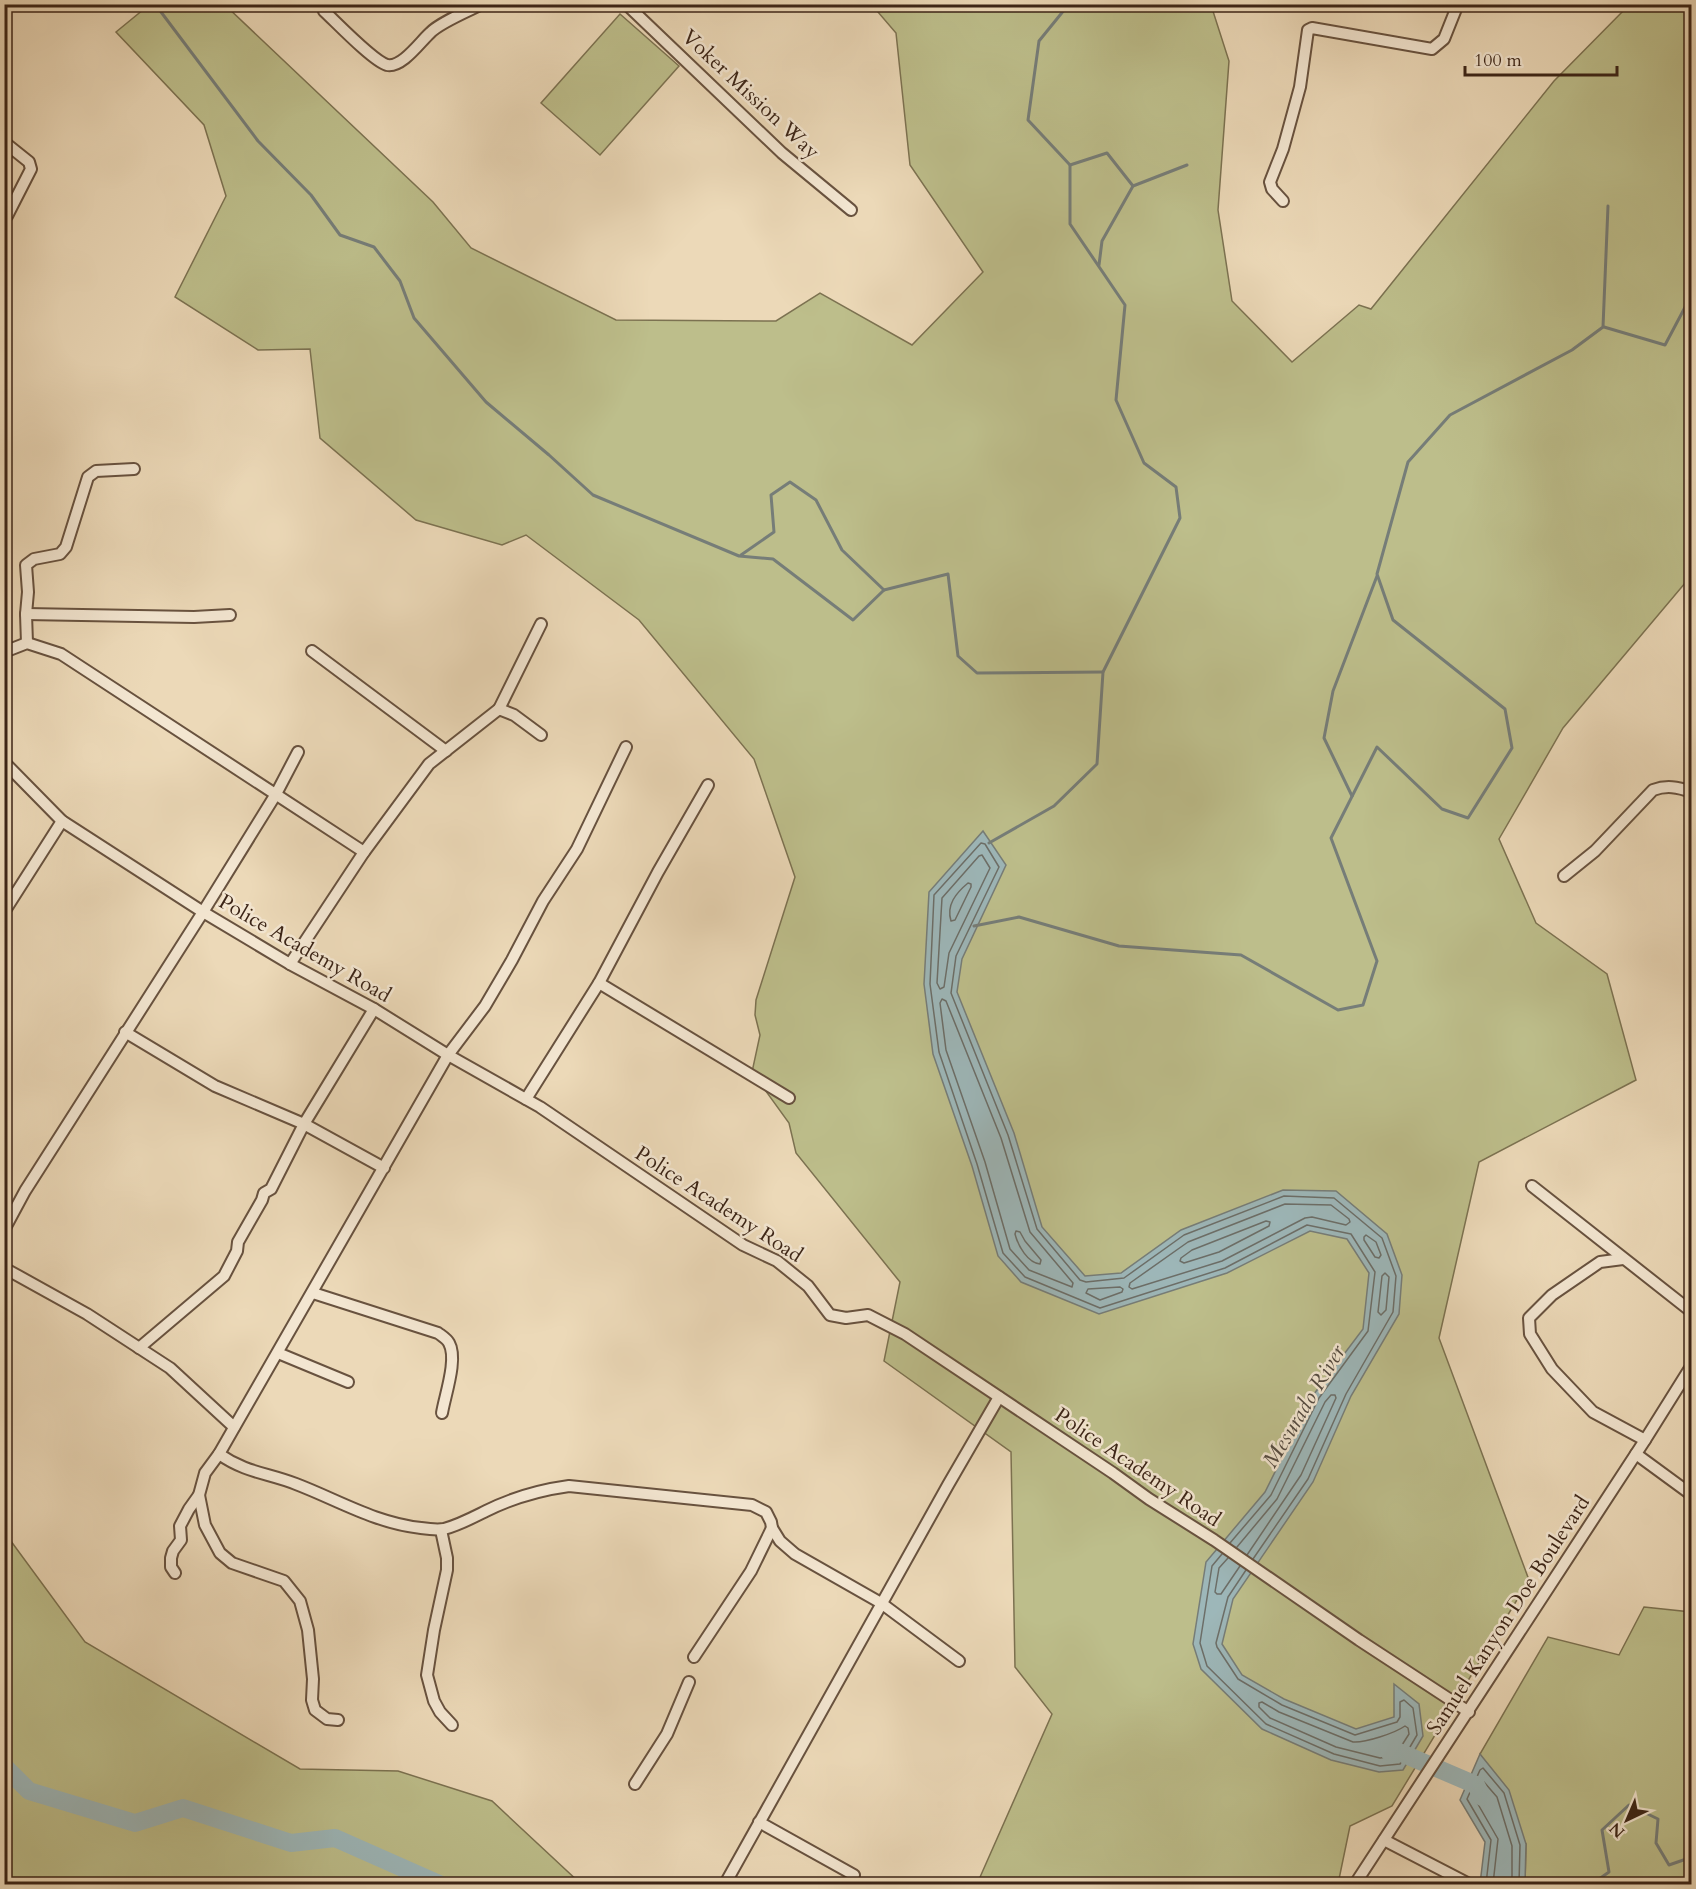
<svg xmlns="http://www.w3.org/2000/svg" width="1696" height="1889" font-family="Cardo,serif">
<style>
.green{fill:#bdbe8b;stroke:#7c7251;stroke-width:1.5}
.water{fill:#9db7b9;stroke:#767d78;stroke-width:1.5}
.lines{fill:none;stroke-linecap:round;stroke-linejoin:round}
.shore{stroke:#6c6e68;stroke-width:1.5}
.stream{stroke:#767d78;stroke-width:3}
.river{stroke:#9db7b9;stroke-width:18}
.minor-casing{stroke:#68523f;stroke-width:14}
.minor{stroke:#f3e6d1;stroke-width:10}
.labels{text-anchor:middle;stroke-width:5;stroke-linejoin:round;paint-order:stroke}
.street-label{font-size:21px;fill:#3c2517;stroke:#f3e6d1}
.water-label{font-size:22px;font-style:italic;fill:#544a40;stroke:#f3e6d1}
</style>
<rect width="100%" height="100%" fill="#ecd9b8"/>
<filter id="stains"><feTurbulence type="fractalNoise" baseFrequency=".00333" numOctaves="4"/><feColorMatrix values="0 0 0 0 .2 0 0 0 0 .09 0 0 0 0 .02 0 0 0 .5 -.17"/></filter>
<radialGradient id="worn" r=".72"><stop offset=".6" stop-color="#630" stop-opacity="0"/><stop offset="1" stop-color="#630" stop-opacity=".3"/></radialGradient>
<g class="green">
<polygon points="149,5 225,5 433,202 471,248 616,320 776,321 820,293 912,345 983,272 910,165 896,33 872,5 1211,5 1229,61 1218,210 1232,301 1292,362 1359,305 1371,309 1554,81 1629,5 1691,5 1691,576 1563,728 1499,839 1536,923 1607,974 1636,1080 1479,1162 1439,1338 1529,1580 1392,1806 1350,1826 1338,1884 977,1884 1052,1714 1015,1667 1011,1452 884,1361 900,1282 796,1153 789,1123 752,1072 760,1035 755,1015 756,1000 795,877 754,759 639,620 526,535 502,545 416,520 320,438 310,349 258,350 175,297 226,196 204,125 116,32"/>
<polygon points="620,14 679,66 600,155 541,103"/>
<polygon points="5,1533 85,1642 300,1769 398,1771 492,1801 581,1884 5,1884"/>
<polygon points="1644,1607 1691,1612 1691,1884 1525,1884 1526,1844 1480,1754 1548,1637 1619,1655"/>
</g>
<g class="water">
<polygon points="983,831 1006,865 962,959 957,992 1014,1133 1042,1227 1085,1276 1121,1273 1181,1230 1283,1190 1336,1191 1387,1234 1402,1275 1399,1314 1351,1396 1313,1482 1233,1599 1222,1644 1242,1675 1284,1699 1356,1729 1394,1717 1394,1684 1419,1704 1423,1736 1403,1770 1379,1772 1331,1760 1262,1729 1201,1669 1193,1644 1206,1562 1265,1492 1314,1394 1363,1329 1369,1273 1347,1239 1310,1231 1227,1273 1099,1314 1021,1282 998,1256 972,1166 933,1054 924,984 929,892"/>
<polygon points="1480,1754 1509,1790 1526,1844 1525,1884 1480,1884 1485,1842 1460,1800"/>
</g>
<g class="lines">
<g class="shore">
<polygon points="982,855 990,868 949,953 944,987 940,989 937,983 942,898 979,856"/>
<path d="M 968,883 L 971,884 L 971,887 L 955,920 L 951,921 C 946,905 956,893 968,883 Z"/>
<polygon points="942,999 946,1001 1001,1138 1030,1232 1073,1283 1072,1287 1029,1270 1010,1249 985,1162 946,1050 940,1003"/>
<polygon points="1285,1204 1331,1205 1349,1219 1350,1222 1346,1225 1312,1217 1305,1218 1222,1261 1132,1289 1129,1287 1130,1283 1188,1242"/>
<polygon points="1266,1221 1270,1222 1269,1226 1219,1252 1184,1263 1180,1261 1181,1258 1192,1250"/>
<path d="M 1016,1231 L 1020,1232 L 1025,1241 L 1041,1260 L 1040,1264 C 1028,1263 1018,1246 1015,1234 Z"/>
<polygon points="1366,1235 1376,1242 1381,1255 1379,1258 1375,1257 1364,1240 1364,1237"/>
<polygon points="1385,1273 1389,1277 1386,1310 1381,1315 1378,1312 1382,1276"/>
<polygon points="1120,1287 1123,1289 1122,1292 1100,1300 1086,1293 1088,1289"/>
<polyline points="1230,1543 1271,1495 1319,1398 1368,1331 1375,1272 1351,1234 1307,1225 1225,1268 1100,1308 1025,1277 1003,1253 977,1164 939,1052 930,984 934,895 981,843 985,844 999,867 956,956 951,993 1008,1135 1037,1229 1080,1280 1086,1282 1124,1278 1184,1235 1284,1196 1334,1198 1382,1238 1396,1276 1393,1312 1346,1394 1308,1479 1253,1559"/>
<polyline points="1237,1547 1277,1499 1325,1402 1331,1395 1335,1395 1336,1398 1301,1475 1247,1555"/>
<polyline points="1222,1554 1212,1566 1200,1643 1207,1666 1266,1724 1334,1754 1380,1766 1400,1764 1417,1735 1413,1708 1404,1700 1400,1702 1400,1717 1397,1722 1355,1735 1282,1705 1238,1679 1217,1647 1216,1643 1228,1597 1246,1570"/>
<polyline points="1228,1558 1219,1568 1215,1592 1217,1594 1221,1594 1240,1566"/>
<path d="M 1259,1703 L 1262,1702 L 1279,1712 L 1353,1742 C 1365,1743 1395,1733 1405,1726 L 1408,1728 L 1409,1734 L 1395,1756 L 1380,1758 L 1336,1747 L 1270,1718 L 1259,1707 Z"/>
<polyline points="1486,1884 1491,1840 1467,1799 1480,1770 1483,1768 1504,1793 1520,1845 1519,1884"/>
<polyline points="1493,1884 1498,1839 1475,1799 1482,1784 1484,1782 1497,1797 1512,1846 1512,1884"/>
</g>
<g class="stream">
<polyline points="155,4 258,141 311,195 340,235 374,247 400,281 414,318 486,402 549,455 593,495 739,556 773,559 853,620 884,590 948,574 958,656 977,673 1103,672"/>
<polyline points="1070,165 1107,153 1133,186"/>
<polyline points="1099,265 1102,241 1133,186 1187,165"/>
<polyline points="1604,327 1665,345 1692,294"/>
<polyline points="741,555 774,532 771,495 790,482 816,500 842,550 884,590"/>
<polyline points="1352,796 1324,738 1333,691 1377,576"/>
<polyline points="989,843 1054,806 1097,764 1103,672 1180,518 1176,487 1144,463 1116,400 1125,305 1070,224 1070,165 1028,120 1039,41 1069,4"/>
<polyline points="974,926 1019,917 1119,946 1241,955 1338,1010 1363,1005 1377,961 1331,838 1377,747 1442,809 1468,818 1512,748 1505,709 1393,620 1377,574 1408,462 1450,415 1572,350 1603,327 1608,206"/>
<polyline points="1522,1879 1546,1884"/>
<polyline points="1592,1884 1609,1872 1602,1830 1629,1805 1658,1819 1656,1843 1669,1865 1692,1857"/>
</g>
<g class="river">
<polyline points="1389,1752 1399,1752 1476,1785 1482,1797"/>
<polyline points="4,1766 29,1791 135,1823 183,1808 291,1843 335,1838 439,1884"/>
</g>
<g class="minor-casing">
<g id="minor">
<path d="M 321,4 L 324,11 C 336,22 373,61 387,65 C 402,68 420,42 430,33 C 439,23 468,11 482,4"/>
<polyline points="626,4 782,153 851,210"/>
<polyline points="4,13 6,4"/>
<polyline points="4,142 29,162 31,169 7,216"/>
<polyline points="1283,201 1272,189 1270,182 1283,149 1300,87 1308,30 1312,28 1432,49 1444,39 1458,4"/>
<polyline points="26,614 194,617 230,615"/>
<polyline points="1691,632 1692,632"/>
<polyline points="27,643 26,614 28,592 26,565 34,559 60,554 66,547 88,477 96,471 134,469"/>
<polyline points="312,651 446,751"/>
<polyline points="4,652 27,643 61,654 364,852"/>
<polyline points="499,709 541,624"/>
<polyline points="4,762 62,821 203,912 290,964 374,1009 448,1055 540,1107 743,1245 777,1261 808,1286 830,1315 846,1318 868,1315 905,1334 1113,1473 1149,1499 1214,1540 1359,1640 1469,1712"/>
<path d="M 1564,876 L 1595,851 L 1653,790 C 1667,785 1677,787 1692,792"/>
<polyline points="4,912 62,821"/>
<polyline points="290,964 364,852 429,764 499,709 514,715 541,735"/>
<polyline points="599,983 789,1098"/>
<polyline points="125,1032 215,1086 304,1124 384,1168"/>
<polyline points="526,1099 599,983 658,872 708,785"/>
<polyline points="1532,1186 1692,1312"/>
<polyline points="4,1230 25,1191 203,912 276,794 298,752"/>
<polyline points="1623,1259 1600,1262 1552,1295 1529,1318 1530,1334 1552,1369 1593,1412 1645,1440"/>
<polyline points="4,1268 87,1314 170,1368 234,1427"/>
<path d="M 313,1293 L 438,1333 C 442,1336 447,1339 449,1343 C 458,1359 445,1395 442,1413"/>
<polyline points="139,1348 224,1276 237,1251 238,1242 262,1200 264,1193 271,1189 304,1124 374,1009"/>
<polyline points="278,1353 348,1382"/>
<path d="M 219,1454 C 246,1473 268,1473 296,1484 C 338,1500 375,1523 421,1528 C 428,1529 437,1530 444,1529 C 459,1525 472,1518 486,1511 C 512,1498 540,1490 569,1486 L 752,1505 L 766,1512 L 771,1522 L 772,1528 L 780,1541 L 795,1554 L 881,1603 L 959,1661"/>
<polyline points="1636,1454 1692,1495"/>
<polyline points="199,1495 205,1525 220,1553 232,1563 284,1581 300,1601 308,1630 313,1679 312,1700 315,1710 327,1719 338,1720"/>
<polyline points="441,1530 447,1558 447,1570 434,1630 427,1675 434,1701 440,1712 452,1725"/>
<polyline points="175,1573 171,1567 171,1558 173,1551 181,1540 180,1526 189,1509 199,1495 205,1473 219,1454 448,1055 485,1006 512,960 543,901 577,849 626,747"/>
<polyline points="694,1657 751,1571 772,1528"/>
<polyline points="635,1784 667,1734 689,1682"/>
<polyline points="759,1822 854,1875"/>
<polyline points="1384,1840 1469,1884"/>
<polyline points="725,1884 948,1485 999,1397"/>
<polyline points="1355,1884 1645,1440 1692,1365"/>
</g>
</g>
<use href="#minor" class="minor"/>
</g>
<g class="labels">
<g class="street-label">
<text transform="translate(751 94) rotate(43)" y="7">Voker Mission Way</text>
<text transform="translate(305 948) rotate(30)" y="7">Police Academy Road</text>
<text transform="translate(719 1204) rotate(33)" y="7">Police Academy Road</text>
<text transform="translate(1138 1467) rotate(34)" y="7">Police Academy Road</text>
<text transform="translate(1508 1615) rotate(-57)" y="7">Samuel Kanyon Doe Boulevard</text>
</g>
<g class="water-label">
<text transform="translate(1303 1406) rotate(-59)" y="8">Mesurado River</text>
</g>
</g>
<rect width="1696" height="1889" fill="none" stroke="#ecd9b8" stroke-width="24"/>
<rect x="6" y="6" width="1684" height="1877" fill="none" stroke="#3c2517" stroke-width="3"/>
<rect x="12" y="12" width="1672" height="1865" fill="none" stroke="#3c2517" stroke-width="1.5"/>
<g transform="translate(1627 1820) rotate(224)" stroke="#f3e6d1" stroke-width="4.5" paint-order="stroke">
<path d="M0-4.5L10 22L0 15L-10 22Z" fill="#3c2517"/>
<text y="-9" font-size="16" font-weight="bold" text-anchor="middle" fill="#3c2517">N</text>
</g>
<path d="M1465 66v9h152v-9" fill="none" stroke="#3c2517" stroke-width="3"/>
<text x="1474" y="66" font-size="18" fill="#3c2517" stroke="#f3e6d1" stroke-width="4.5" paint-order="stroke">100 m</text>
<rect width="100%" height="100%" filter="url(#stains)"/>
<rect width="100%" height="100%" fill="url(#worn)"/>
</svg>
